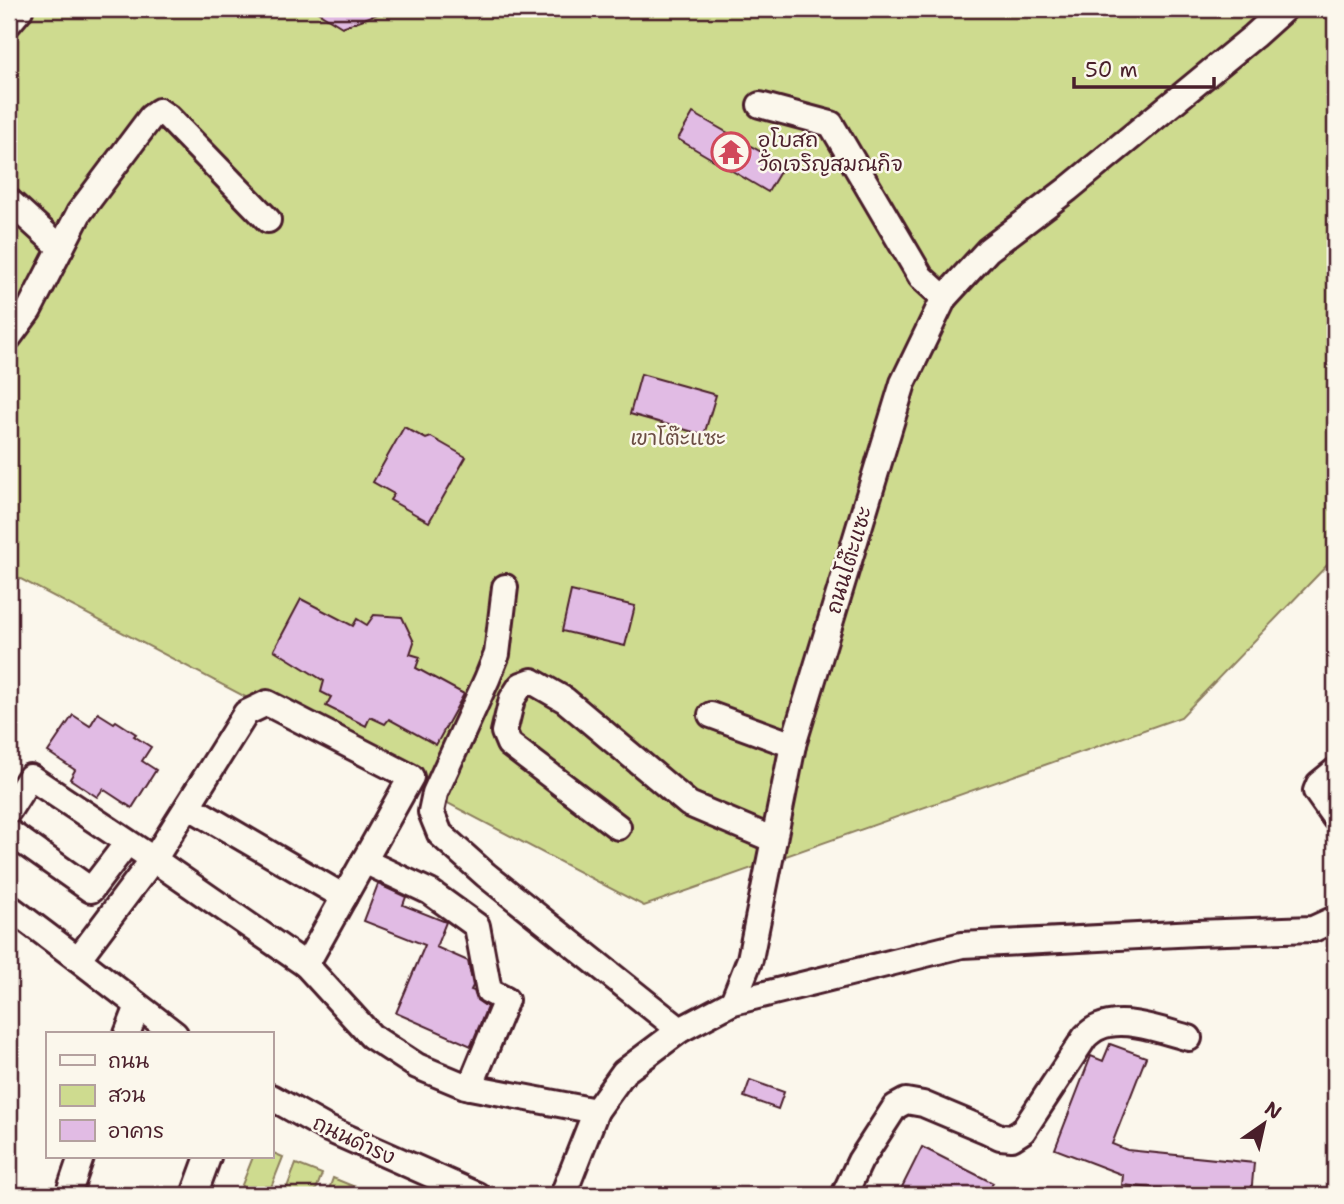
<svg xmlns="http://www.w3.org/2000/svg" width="1344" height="1204" font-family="'Shantell Sans','Playpen Sans Thai',sans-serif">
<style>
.green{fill:#cedb8f;stroke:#8c7d5d;stroke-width:2}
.building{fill:#e1bbe4;stroke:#4a1f2b;stroke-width:2}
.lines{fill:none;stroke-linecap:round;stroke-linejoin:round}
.minor-casing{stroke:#4a1f2b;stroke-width:30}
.minor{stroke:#fbf7ec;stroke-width:24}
.labels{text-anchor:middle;stroke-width:5;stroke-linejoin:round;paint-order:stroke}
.poi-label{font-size:21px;fill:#4a1f2b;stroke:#fbf7ec;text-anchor:start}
.park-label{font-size:21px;fill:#6b4e44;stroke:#fbf7ec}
.street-label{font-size:21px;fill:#4a1f2b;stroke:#fbf7ec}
</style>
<rect width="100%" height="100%" fill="#fbf7ec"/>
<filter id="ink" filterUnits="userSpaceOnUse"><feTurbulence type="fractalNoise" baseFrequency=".0143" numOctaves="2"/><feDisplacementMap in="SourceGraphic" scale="14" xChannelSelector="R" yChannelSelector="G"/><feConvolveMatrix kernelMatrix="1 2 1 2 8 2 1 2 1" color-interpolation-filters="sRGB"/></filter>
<g filter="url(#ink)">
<g class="green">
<polygon points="9,9 1335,9 1335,557 1181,717 644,906 9,573"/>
<polygon points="271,1152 283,1157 268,1195 238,1195 253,1157 271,1157"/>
<polygon points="296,1164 322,1174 314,1195 284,1195"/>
<polygon points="333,1178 360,1189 357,1195 327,1195"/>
</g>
<g class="building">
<polygon points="313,9 385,9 386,11 342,27"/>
<polygon points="693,113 784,165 768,192 678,139"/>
<polygon points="641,374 716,395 704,435 630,414"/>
<polygon points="404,427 426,439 431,437 466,457 429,522 390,500 394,494 373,482"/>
<polygon points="571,591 635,606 625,646 562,631"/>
<polygon points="301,599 353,626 357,619 367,625 374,615 402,617 414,642 410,654 420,657 416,668 464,694 436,745 389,719 385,724 370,717 366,726 326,706 331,697 321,692 324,681 274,650"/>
<polygon points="98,713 114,723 116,721 136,734 134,736 151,747 142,761 156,770 132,808 103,789 97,797 70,779 75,770 48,752 73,715 90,726"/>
<polygon points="378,884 406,897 403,905 446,922 436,947 468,961 473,986 471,990 474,991 477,1000 487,1007 471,1046 396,1013 425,945 364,921"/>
<polygon points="1110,1044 1146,1057 1112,1144 1127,1150 1254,1163 1251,1195 1226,1195 1122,1185 1123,1175 1055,1149 1091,1056 1103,1061"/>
<polygon points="750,1080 784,1092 778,1109 744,1097"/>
<polygon points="922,1147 993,1183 987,1195 943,1195 931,1189 928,1195 898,1195"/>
</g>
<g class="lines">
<g class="minor-casing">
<g id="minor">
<polyline points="9,23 20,10"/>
<polyline points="760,105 831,124 921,277 944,298"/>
<polyline points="9,201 61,248"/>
<polyline points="9,337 29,310 79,213 151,117 159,111 168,117 268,220"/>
<polyline points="505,587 497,654 487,679 435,793 431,812 440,834 486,875 680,1030"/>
<polyline points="711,715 793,745"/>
<polyline points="1335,771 1319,784 1316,791 1335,818"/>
<polyline points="188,806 344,897"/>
<polyline points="9,810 30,777 153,859 306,965"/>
<polyline points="618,827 509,744 504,732 512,699 521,685 532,681 565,700 689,804 774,840"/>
<polyline points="9,832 91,890 127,843"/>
<polyline points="364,861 430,892 477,926 489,991 506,1000 470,1087"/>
<polyline points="9,907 78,959 175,1034"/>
<polyline points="78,959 160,850 246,713 267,703 411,777 306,965 371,1036 417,1066 465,1086 596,1111"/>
<polyline points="733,1002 750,959 793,745 903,383 944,298 988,250 1068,189 1254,36 1284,9"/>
<polyline points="127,1034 138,1006"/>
<polyline points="271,1097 328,1129 477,1195"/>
<polyline points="68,1195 81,1157"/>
<polyline points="194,1195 208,1157"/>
<polyline points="563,1195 596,1111 624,1072 680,1030 733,1002 962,945 1196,933 1313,929 1335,919"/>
<path d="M 844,1195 L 860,1161 L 895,1107 L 906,1101 L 923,1104 L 985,1130 L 1000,1137 L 1012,1138 L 1023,1131 L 1085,1037 C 1089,1033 1094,1029 1099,1027 C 1125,1016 1163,1031 1189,1038"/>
</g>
</g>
<use href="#minor" class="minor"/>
</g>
</g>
<defs>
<g id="temple-ring" transform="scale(2.0125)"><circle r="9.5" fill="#fbf7ec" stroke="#d1495b" stroke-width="1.5"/><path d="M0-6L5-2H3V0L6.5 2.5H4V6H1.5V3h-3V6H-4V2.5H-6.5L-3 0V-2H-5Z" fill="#d1495b"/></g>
</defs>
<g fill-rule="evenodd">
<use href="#temple-ring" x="731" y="152"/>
</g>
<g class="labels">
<g class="poi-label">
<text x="758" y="147">อุโบสถ<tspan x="758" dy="24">วัดเจริญสมณกิจ</tspan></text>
</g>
<g class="park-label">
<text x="678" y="445">เขาโต๊ะแซะ</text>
</g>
<g class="street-label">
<text transform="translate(849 560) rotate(-73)" y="7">ถนนโต๊ะแซะ</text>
<text transform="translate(354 1140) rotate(25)" y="7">ถนนดำรง</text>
</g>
</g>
<rect width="1344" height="1204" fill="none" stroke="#fbf7ec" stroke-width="35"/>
<rect x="18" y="18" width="1309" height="1169" fill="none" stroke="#4a1f2b" stroke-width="2.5" filter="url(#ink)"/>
<rect x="46" y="1032" width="228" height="126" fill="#fbf7ec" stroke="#b4a19f" stroke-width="2"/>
<rect x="60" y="1055" width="35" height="10" fill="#fbf7ec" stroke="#b4a19f" stroke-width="2"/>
<text x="108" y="1068" font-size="21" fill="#4a1f2b">ถนน</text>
<rect x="60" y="1085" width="35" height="21" fill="#cedb8f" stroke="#b4a19f" stroke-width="2"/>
<text x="108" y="1102" font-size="21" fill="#4a1f2b">สวน</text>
<rect x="60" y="1120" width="35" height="21" fill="#e1bbe4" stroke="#b4a19f" stroke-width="2"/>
<text x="108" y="1138" font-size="21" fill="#4a1f2b">อาคาร</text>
<g transform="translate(1264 1124) rotate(34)" stroke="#fbf7ec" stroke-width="5" paint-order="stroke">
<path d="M0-5L12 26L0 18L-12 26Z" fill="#4a1f2b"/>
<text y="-10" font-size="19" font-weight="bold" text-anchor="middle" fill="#4a1f2b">N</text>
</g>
<path d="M1074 77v10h140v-10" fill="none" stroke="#4a1f2b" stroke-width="3.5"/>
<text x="1085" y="77" font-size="21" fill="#4a1f2b" stroke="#fbf7ec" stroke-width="5" paint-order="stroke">50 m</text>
</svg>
